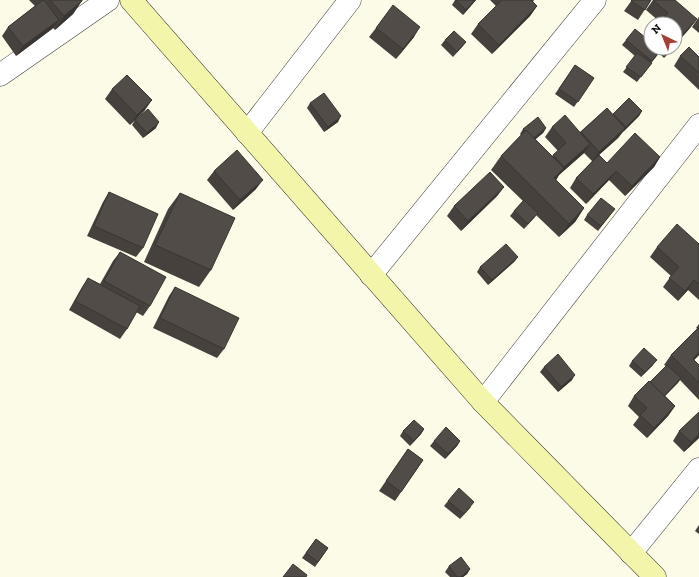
<svg xmlns="http://www.w3.org/2000/svg" width="699" height="577" font-family="'Zilla Slab',serif">
<style>
.lines{fill:none;stroke-linecap:round;stroke-linejoin:round}
.minor-casing{stroke:#3c3c3c;stroke-width:23}
.secondary-casing{stroke:#2b2b2b;stroke-width:23}
.minor{stroke:#fff;stroke-width:22}
.secondary{stroke:#f2f5aa;stroke-width:22}
.wall{fill:#46413d}
.shaded-wall{fill:#393532}
.building{fill:#514c47;stroke:#393532}
</style>
<rect width="100%" height="100%" fill="#fcfbe8"/>
<g class="lines">
<g class="minor-casing">
<g id="minor">
<polyline points="0,75 108,0"/>
<polyline points="247,133 350,0"/>
<polyline points="371,275 595,0"/>
<polyline points="483,402 699,125"/>
<polyline points="631,553 699,469"/>
</g>
</g>
<g class="secondary-casing">
<polyline id="secondary" points="131,0 483,402 655,577"/>
</g>
<use href="#minor" class="minor"/>
<use href="#secondary" class="secondary"/>
</g>
<g class="wall">
<polygon points="29,0 82,0 73,14 55,30 53,28 52,29 16,56 2,36 8,27 35,6"/>
<polygon points="455,0 476,0 463,15 452,5"/>
<polygon points="490,0 534,0 533,2 537,6 530,16 492,54 471,34 478,24 496,6"/>
<polygon points="632,0 651,0 638,20 624,11"/>
<polygon points="653,0 697,19 690,28 675,45 675,24 660,22 646,10"/>
<polygon points="699,17 699,33 692,27"/>
<polygon points="376,28 414,37 396,59 369,37"/>
<polygon points="651,33 651,48 673,48 664,58 659,53 637,82 623,72 635,56 622,45 626,40 647,39"/>
<polygon points="445,40 466,42 462,47 453,57 441,45"/>
<polygon points="680,56 699,57 699,90 674,66"/>
<polygon points="575,65 594,78 574,107 555,94"/>
<polygon points="112,89 145,110 130,125 105,99"/>
<polygon points="310,103 338,122 324,132 307,108"/>
<polygon points="607,108 613,115 613,114 642,111 639,116 623,132 618,138 599,155 607,163 660,157 654,167 625,196 609,180 586,204 570,188 576,178 592,161 584,153 559,175 556,180 584,208 575,222 559,237 536,215 524,229 510,216 514,211 523,201 491,170 501,156 521,135 520,134 523,129 546,128 543,133 535,139 552,156 558,151 545,137 552,127 580,132"/>
<polygon points="135,120 156,128 143,138 132,125"/>
<polygon points="214,171 256,189 233,210 207,180"/>
<polygon points="504,187 497,196 461,231 447,216 454,206"/>
<polygon points="109,192 143,248 136,257 87,236 103,202"/>
<polygon points="180,193 211,270 199,287 144,262 168,209"/>
<polygon points="611,214 598,231 584,220 587,215"/>
<polygon points="699,244 699,300 688,290 678,301 663,287 671,276 650,257 657,247"/>
<polygon points="120,252 150,306 143,316 136,312 127,329 120,339 69,310 82,287 88,278 100,284 113,261"/>
<polygon points="518,257 514,262 488,285 477,272 480,267"/>
<polygon points="175,287 224,349 217,358 153,328 169,296"/>
<polygon points="699,324 699,355 694,360 699,365 699,400 680,380 665,396 675,406 668,416 647,438 633,425 639,417 628,406 634,396 650,382 666,366 664,365 671,355 698,329 696,328"/>
<polygon points="632,361 653,365 641,377 629,366"/>
<polygon points="544,367 572,380 558,392 540,372"/>
<polygon points="699,412 699,438 684,452 673,441 679,431"/>
<polygon points="424,429 421,434 410,446 400,436 403,431"/>
<polygon points="434,441 460,441 457,446 445,459 430,446"/>
<polygon points="408,449 423,460 395,501 379,491"/>
<polygon points="448,501 471,507 460,519 444,506"/>
<polygon points="699,525 699,534 695,531"/>
<polygon points="316,539 328,548 315,567 302,558"/>
<polygon points="449,566 470,569 467,574 463,577 450,577 445,572"/>
</g>
<g class="shaded-wall">
<polygon points="475,0 476,0 463,15 466,10"/>
<polygon points="82,1 73,14 55,30 64,16"/>
<polygon points="537,6 530,16 492,54 499,45"/>
<polygon points="697,19 690,28 675,45 675,43"/>
<polygon points="59,20 52,29 16,56 23,46"/>
<polygon points="420,27 414,37 396,59 403,49"/>
<polygon points="671,48 673,48 664,58"/>
<polygon points="152,100 145,110 130,125 137,115"/>
<polygon points="642,111 639,116 623,132 626,127"/>
<polygon points="341,116 338,122 324,132 328,127"/>
<polygon points="159,122 156,128 143,138 147,133"/>
<polygon points="546,128 543,133 529,145 532,140"/>
<polygon points="625,128 618,138 592,161 599,152"/>
<polygon points="590,144 584,153 559,175 555,182 554,178 564,167"/>
<polygon points="660,157 654,167 625,196 632,186"/>
<polygon points="616,171 609,180 586,204 593,194"/>
<polygon points="263,180 256,189 233,210 240,200"/>
<polygon points="504,187 497,196 461,231 468,221"/>
<polygon points="584,208 575,222 559,237 569,224"/>
<polygon points="538,213 534,218 524,229 528,224"/>
<polygon points="518,257 514,262 488,285 492,280"/>
<polygon points="694,280 688,290 678,301 685,291"/>
<polygon points="699,352 699,355 686,368 693,359"/>
<polygon points="657,360 653,365 641,377 645,372"/>
<polygon points="575,375 572,380 558,392 561,387"/>
<polygon points="681,378 678,383 658,403 662,398"/>
<polygon points="675,406 668,416 647,438 654,428"/>
<polygon points="424,429 421,434 410,446 414,441"/>
<polygon points="699,435 699,438 684,452 691,442"/>
<polygon points="460,441 457,446 445,459 448,454"/>
<polygon points="470,569 467,574 463,577 461,577"/>
</g>
<g class="building">
<polygon points="43,0 44,0 59,20 23,46 8,27"/>
<polygon points="50,0 82,0 82,1 64,16"/>
<polygon points="456,0 475,0 466,10"/>
<polygon points="502,0 531,0 537,6 499,45 478,24"/>
<polygon points="632,0 651,0 645,10 631,1"/>
<polygon points="653,0 675,0 697,19 675,43 675,24 658,24 668,13"/>
<polygon points="393,5 420,27 403,49 376,28"/>
<polygon points="635,29 651,42 651,48 658,48 661,50 652,61 626,40"/>
<polygon points="454,31 466,42 457,52 445,40"/>
<polygon points="689,47 699,57 699,73 680,56"/>
<polygon points="637,53 652,63 641,77 626,67"/>
<polygon points="575,65 594,78 578,102 559,89"/>
<polygon points="127,75 152,100 137,115 112,89"/>
<polygon points="324,93 341,116 328,127 310,103"/>
<polygon points="629,98 642,111 626,127 613,114"/>
<polygon points="607,108 625,128 599,152 581,132"/>
<polygon points="148,109 159,122 147,133 135,120"/>
<polygon points="565,115 590,144 564,167 553,155 566,143 552,127"/>
<polygon points="538,117 546,128 534,138 526,130 525,131 523,129"/>
<polygon points="526,130 564,168 554,178 584,208 569,224 501,156"/>
<polygon points="635,133 660,157 632,186 616,171 593,194 576,178 599,155 607,163"/>
<polygon points="237,150 263,180 240,200 214,171"/>
<polygon points="490,172 504,187 468,221 454,206"/>
<polygon points="109,192 158,214 143,248 94,226"/>
<polygon points="180,193 235,218 211,270 155,245"/>
<polygon points="601,198 615,209 601,226 587,215"/>
<polygon points="524,200 538,213 528,224 514,211"/>
<polygon points="677,224 699,244 699,284 694,280 685,291 669,278 679,267 657,247"/>
<polygon points="506,244 518,257 492,280 480,267"/>
<polygon points="120,252 166,277 150,306 104,281"/>
<polygon points="88,278 140,306 127,329 75,301"/>
<polygon points="175,287 239,318 224,349 160,318"/>
<polygon points="699,327 699,352 693,359 699,365 699,383 671,355"/>
<polygon points="644,348 657,360 645,372 632,361"/>
<polygon points="558,354 575,375 561,387 544,367"/>
<polygon points="667,365 681,378 664,396 650,382"/>
<polygon points="649,381 675,406 654,428 640,415 647,408 634,396"/>
<polygon points="699,412 699,435 691,442 679,431"/>
<polygon points="414,420 424,429 414,441 403,431"/>
<polygon points="446,427 460,441 448,454 434,441"/>
<polygon points="408,449 423,460 401,492 386,481"/>
<polygon points="459,488 474,502 464,514 448,501"/>
<polygon points="316,539 328,548 318,562 306,553"/>
<polygon points="461,557 470,569 461,577 457,577 449,566"/>
<polygon points="293,564 307,575 306,577 283,577"/>
</g>
<g transform="translate(663 36) rotate(317)"><circle r="19" fill="#ffffff" stroke="#9d9d9d"/>
<path d="M0-3L7 15L0 10L-7 15Z" fill="#a83f33"/>
<text y="-6" font-size="11" font-weight="bold" text-anchor="middle" fill="#090909">N</text>
</g>
</svg>
